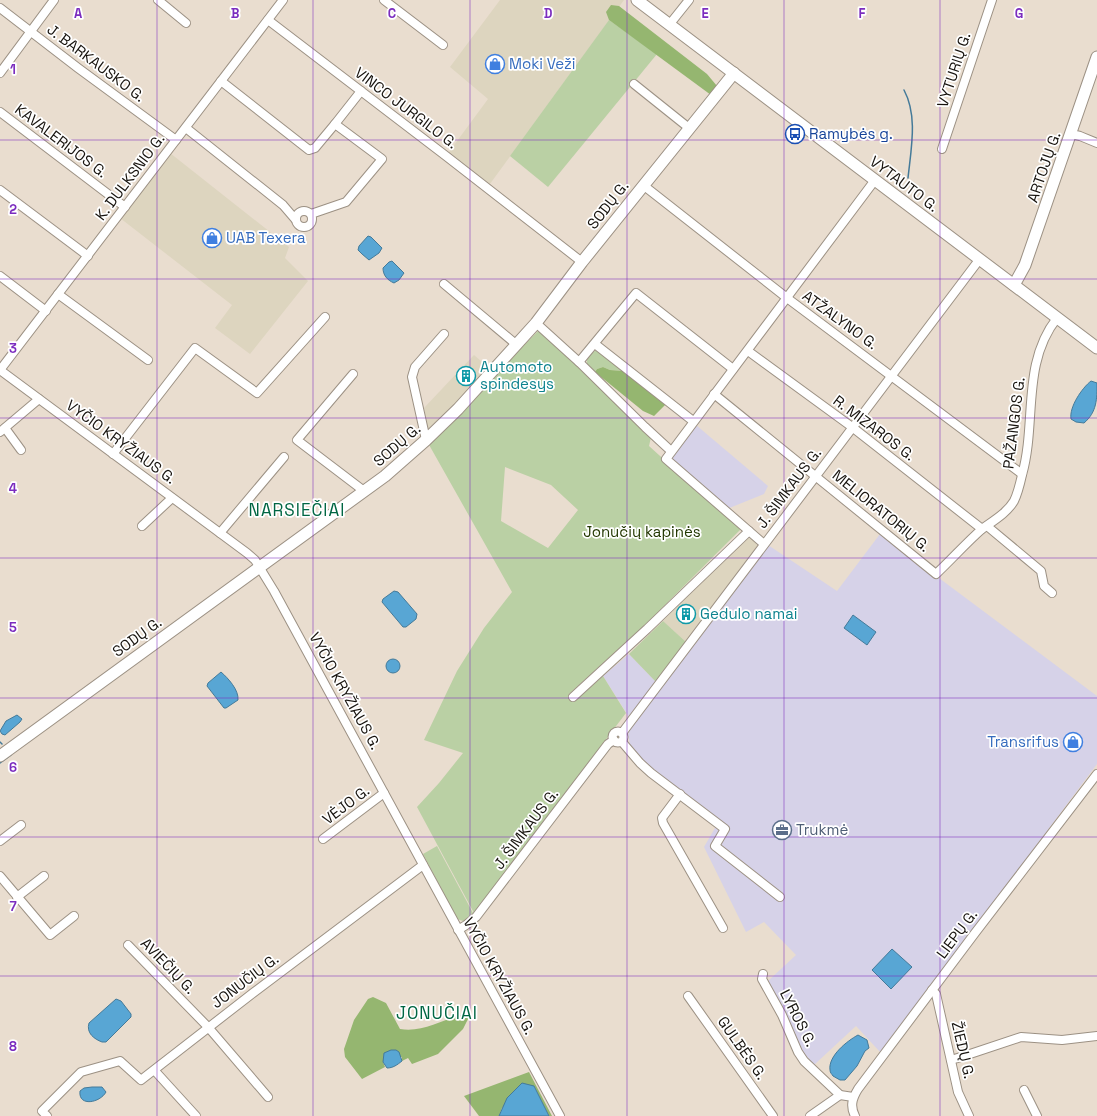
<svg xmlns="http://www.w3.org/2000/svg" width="1097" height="1116" font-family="'Space Grotesk',sans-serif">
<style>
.commercial{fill:#ddd5bf}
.industrial{fill:#d6d2e8}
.green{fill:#bad0a4;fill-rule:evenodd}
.forest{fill:#95b670}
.water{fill:#58a6d4;stroke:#447a99}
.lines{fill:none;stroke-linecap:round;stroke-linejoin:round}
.stream{stroke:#447a99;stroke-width:1.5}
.minor-casing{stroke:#9c9184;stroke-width:10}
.major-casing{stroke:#9c9184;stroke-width:13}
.minor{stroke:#fff;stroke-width:8}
.major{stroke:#fff;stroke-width:11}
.grid{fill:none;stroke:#7b2cbf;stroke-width:1;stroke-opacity:0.55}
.labels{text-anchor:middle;stroke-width:3.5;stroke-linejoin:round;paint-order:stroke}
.street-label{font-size:15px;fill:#17130e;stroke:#fff}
.shop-label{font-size:15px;fill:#366cbe;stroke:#fff;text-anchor:start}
.transit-label{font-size:15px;fill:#164399;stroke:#fff;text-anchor:start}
.culture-label{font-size:15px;fill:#0d838f;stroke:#fff;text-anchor:start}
.park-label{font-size:15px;fill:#233702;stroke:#fff}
.service-label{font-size:15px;fill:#4e5e75;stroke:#fff;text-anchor:start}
.quarter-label{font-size:17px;letter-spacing:1px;fill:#006643;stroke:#fff}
.grid-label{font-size:13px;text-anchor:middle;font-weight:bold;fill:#7b2cbf;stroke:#fff;stroke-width:3.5;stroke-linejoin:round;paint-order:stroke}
</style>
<rect width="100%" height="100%" fill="#e9ddcf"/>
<g class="commercial">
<polygon points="500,0 624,0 487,188 446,156 488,99 450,67"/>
<polygon points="170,153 289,247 285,258 308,281 250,354 215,328 232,305 120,218"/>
<polygon points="474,355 491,370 429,434 424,408"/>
<polygon points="748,538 756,541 757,546 686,642 663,621 742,543"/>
</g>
<g class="industrial">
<polygon points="696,425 768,486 764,494 727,509 672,462 672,458"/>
<polygon points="880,534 1097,696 1097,764 881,1053 856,1026 814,1065 802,1051 768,981 796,955 764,922 746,932 704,847 719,821 635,755 631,749 628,735 630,728 768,545 837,591"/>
<polygon points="629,654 656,682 629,717 603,676"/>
</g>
<g class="green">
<polygon points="609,20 657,54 548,187 510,156"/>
<path d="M 539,330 L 652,433 L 649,446 L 741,529 L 647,623 L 569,694 L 574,702 L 603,676 L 626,713 L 474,913 L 417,807 L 439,783 L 463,753 L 424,740 L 457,671 L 484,628 L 512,592 L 428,443 ZM 505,467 L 551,485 L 578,510 L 548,548 L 501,521 Z"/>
<path d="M 595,351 L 600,351 L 623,371 L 610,370 L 603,367 L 597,369 L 595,372 L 587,364 C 587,357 588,355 595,351 Z"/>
<polygon points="663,621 686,642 656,682 629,654"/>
<polygon points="437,846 473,913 463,921 457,919 423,854"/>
</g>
<g class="forest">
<polygon points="611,5 619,6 707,74 717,86 711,95 609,20 606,12"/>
<polygon points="603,367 610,370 623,371 666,404 654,416 643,411 595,372 597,369"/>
<path d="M 373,997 L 386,1003 L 400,1029 C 423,1033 443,1019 465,1014 L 469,1017 L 463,1029 L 438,1054 L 412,1064 L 408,1058 L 402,1061 L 402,1057 L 383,1062 L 385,1067 L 362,1079 L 345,1057 L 344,1049 L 354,1020 L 368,999 Z"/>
<polygon points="529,1072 552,1116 549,1116 534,1086 502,1108 499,1116 479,1116 464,1096"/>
</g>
<g class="water">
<polygon points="368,236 371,237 382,248 379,253 369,260 362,254 358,250 359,246"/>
<path d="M 392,261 L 404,273 L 399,280 L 394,283 C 387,280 383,275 383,268 L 389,262 Z"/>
<path d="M 1091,381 L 1097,383 C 1097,399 1097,412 1084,423 L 1076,422 L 1071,419 C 1069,407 1082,388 1091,381 Z"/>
<polygon points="394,591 398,592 417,614 416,619 406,627 403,627 382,602 383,599"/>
<polygon points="853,615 876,632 867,645 844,628"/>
<circle cx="393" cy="666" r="7"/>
<path d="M 221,672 C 228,678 239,690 238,700 L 226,708 L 224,708 L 207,686 L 208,683 Z"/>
<polygon points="17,715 22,719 20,722 5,735 2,734 0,731 6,721"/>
<polygon points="892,949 912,967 891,989 872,970"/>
<path d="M 116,999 L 121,1001 L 131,1014 L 131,1017 L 106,1042 L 102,1042 C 94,1039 86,1033 89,1023 Z"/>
<path d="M 858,1035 L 867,1040 L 869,1048 L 865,1051 L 857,1066 L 845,1080 L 840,1080 L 833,1076 C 832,1074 830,1073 830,1070 C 828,1056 847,1041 858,1035 Z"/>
<path d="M 391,1050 L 396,1050 L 399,1052 L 402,1061 C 397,1065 393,1068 387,1068 L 383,1062 L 384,1053 Z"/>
<polygon points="522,1083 534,1086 549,1116 499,1116 507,1098"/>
<path d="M 92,1087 L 102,1087 L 106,1092 C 100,1103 78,1107 80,1091 L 84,1088 Z"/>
</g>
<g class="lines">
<g class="stream">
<path d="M 904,90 C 918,116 911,149 908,178"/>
<polyline points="0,742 2,744"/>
<polyline points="0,763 11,755"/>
</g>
<g class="minor-casing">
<g id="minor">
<polyline points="158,0 186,23"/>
<polyline points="384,0 443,45"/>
<polyline points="0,8 78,68 176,140"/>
<polyline points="268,20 446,156 582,262"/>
<polyline points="669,25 689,0"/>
<polyline points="0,73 54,0"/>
<polyline points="221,81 309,150 315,148 335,124 382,159 346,202 311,214"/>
<polyline points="634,84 689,128"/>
<polyline points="0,112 125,207"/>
<polyline points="335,124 361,91"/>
<polyline points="186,128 283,205 295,219"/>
<polyline points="1071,134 1080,136 1097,143"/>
<polyline points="942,149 992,0"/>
<polyline points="643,185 787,298 1022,474"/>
<polyline points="0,190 88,256"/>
<circle cx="304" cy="219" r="8"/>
<polyline points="0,276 46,311"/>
<polyline points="444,284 517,345"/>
<polyline points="58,294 148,360"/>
<polyline points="536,323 579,362 636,293 733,369"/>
<polyline points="595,344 693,421"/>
<polyline points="748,351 852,427 982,529"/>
<polyline points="579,362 645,427 671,451"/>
<polyline points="0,370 247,553 255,560 274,591 560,1116"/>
<polyline points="0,370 283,0"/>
<polyline points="353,374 297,440 364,491"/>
<path d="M 714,394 L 936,574 C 952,559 966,543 982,529 C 993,521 1007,513 1014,501 C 1018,493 1020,484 1022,475 C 1037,422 1021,364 1057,318"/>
<polyline points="5,428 21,450"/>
<polyline points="0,432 39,399"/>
<polyline points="426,440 412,377 415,367 444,334"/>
<polyline points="113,454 195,348 257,393 325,317"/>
<polyline points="142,526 172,498"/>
<polyline points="987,526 1041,571 1044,586 1052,593"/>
<polyline points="220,533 284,457"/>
<polyline points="764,544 666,459 875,180"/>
<polyline points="573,697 647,629 749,531"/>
<circle cx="618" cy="737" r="5.5"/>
<polyline points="622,733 979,260"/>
<polyline points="622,742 640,763 651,773 725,829 715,846 780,897"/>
<polyline points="680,794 662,818 663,823 723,928"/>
<polyline points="323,839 384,793"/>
<polyline points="0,841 21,825"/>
<polyline points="0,876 50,935 74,916"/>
<polyline points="17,897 44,876"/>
<polyline points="458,930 466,925 476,917 608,744 614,740"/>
<polyline points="128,945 208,1027 268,1097"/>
<polyline points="763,974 762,979 782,1015 798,1052 804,1061 840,1095 853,1097"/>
<polyline points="932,990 936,994 958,1092 969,1116"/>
<polyline points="688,996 773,1116"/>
<polyline points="951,1060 964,1056 1021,1037 1062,1040 1097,1036"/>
<polyline points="155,1071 196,1116"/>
<polyline points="1024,1090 1037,1116"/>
<polyline points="47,1116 42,1111 81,1072 120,1061 141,1080 253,993 423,865"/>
<polyline points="810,1116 840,1095"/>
<path d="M 855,1116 C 850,1106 852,1099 858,1089 L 975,933 L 1097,774"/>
</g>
</g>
<g class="major-casing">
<g id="major">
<polyline points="637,0 1097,348"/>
<polyline points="1014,285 1025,265 1097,57"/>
<polyline points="0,756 385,476 426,440 458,409 536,323 582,262 734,73"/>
</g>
</g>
<use href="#minor" class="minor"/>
<use href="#major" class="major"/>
</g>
<path class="grid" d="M 157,0 L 157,1116M 313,0 L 313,1116M 470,0 L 470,1116M 627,0 L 627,1116M 784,0 L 784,1116M 940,0 L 940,1116M 0,140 L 1097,140M 0,279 L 1097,279M 0,418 L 1097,418M 0,558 L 1097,558M 0,698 L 1097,698M 0,837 L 1097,837M 0,976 L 1097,976"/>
<defs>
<g id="shop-ring" transform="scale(1)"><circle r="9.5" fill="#fff" stroke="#3f7fe0" stroke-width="1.5"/><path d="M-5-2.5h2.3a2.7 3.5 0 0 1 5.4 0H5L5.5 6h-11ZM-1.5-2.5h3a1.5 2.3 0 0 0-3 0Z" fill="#3f7fe0"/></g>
<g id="bus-ring" transform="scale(1)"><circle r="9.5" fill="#fff" stroke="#1a4fb4" stroke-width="1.5"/><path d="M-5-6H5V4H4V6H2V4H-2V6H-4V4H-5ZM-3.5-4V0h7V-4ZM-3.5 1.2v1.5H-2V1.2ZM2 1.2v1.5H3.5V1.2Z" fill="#1a4fb4"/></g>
<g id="building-ring" transform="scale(1)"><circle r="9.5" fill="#fff" stroke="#0f9aa8" stroke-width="1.5"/><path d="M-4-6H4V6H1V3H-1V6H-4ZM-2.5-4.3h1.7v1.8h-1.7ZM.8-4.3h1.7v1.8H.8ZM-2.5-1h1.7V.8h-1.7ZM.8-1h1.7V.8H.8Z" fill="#0f9aa8"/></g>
<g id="office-ring" transform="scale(1)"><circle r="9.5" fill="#fff" stroke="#5c6f8a" stroke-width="1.5"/><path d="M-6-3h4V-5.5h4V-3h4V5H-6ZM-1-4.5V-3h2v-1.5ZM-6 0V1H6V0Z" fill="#5c6f8a"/></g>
</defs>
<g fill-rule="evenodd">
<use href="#shop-ring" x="495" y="64"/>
<use href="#bus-ring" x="795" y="134"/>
<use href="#shop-ring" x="212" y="238"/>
<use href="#building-ring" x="466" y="376"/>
<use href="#building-ring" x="686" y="614"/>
<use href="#shop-ring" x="1073" y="742"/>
<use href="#office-ring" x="782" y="830"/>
</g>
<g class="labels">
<g class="street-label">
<text transform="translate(96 63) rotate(37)" y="5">J. BARKAUSKO G.</text>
<text transform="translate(954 70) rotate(-72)" y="5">VYTURIŲ G.</text>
<text transform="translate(406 108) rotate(37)" y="5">VINCO JURGILO G.</text>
<text transform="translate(61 141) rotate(37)" y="5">KAVALERIJOS G.</text>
<text transform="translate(1044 167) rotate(-71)" y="5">ARTOJŲ G.</text>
<text transform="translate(130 177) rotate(-53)" y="5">K. DULKSNIO G.</text>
<text transform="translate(904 184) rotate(37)" y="5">VYTAUTO G.</text>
<text transform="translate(608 205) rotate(-52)" y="5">SODŲ G.</text>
<text transform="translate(840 320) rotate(36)" y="5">ATŽALYNO G.</text>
<text transform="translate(1014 423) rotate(-83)" y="5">PAŽANGOS G.</text>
<text transform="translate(874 428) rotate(37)" y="5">R. MIZAROS G.</text>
<text transform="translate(121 442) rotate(36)" y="5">VYČIO KRYŽIAUS G.</text>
<text transform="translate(397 445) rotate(-41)" y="5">SODŲ G.</text>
<text transform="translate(789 488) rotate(-53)" y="5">J. ŠIMKAUS G.</text>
<text transform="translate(881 511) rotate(39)" y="5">MELIORATORIŲ G.</text>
<text transform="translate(137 637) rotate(-36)" y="5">SODŲ G.</text>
<text transform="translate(345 691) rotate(61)" y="5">VYČIO KRYŽIAUS G.</text>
<text transform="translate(346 805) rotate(-37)" y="5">VĖJO G.</text>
<text transform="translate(526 829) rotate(-53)" y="5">J. ŠIMKAUS G.</text>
<text transform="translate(957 934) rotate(-53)" y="5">LIEPŲ G.</text>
<text transform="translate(168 966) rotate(46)" y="5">AVIEČIŲ G.</text>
<text transform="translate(499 976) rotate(61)" y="5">VYČIO KRYŽIAUS G.</text>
<text transform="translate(245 981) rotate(-37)" y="5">JONUČIŲ G.</text>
<text transform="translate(798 1018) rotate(63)" y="5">LYROS G.</text>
<text transform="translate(742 1048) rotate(55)" y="5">GULBĖS G.</text>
<text transform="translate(963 1050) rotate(77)" y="5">ŽIEDŲ G.</text>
</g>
<g class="shop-label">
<text x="509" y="69">Moki Veži</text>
<text x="226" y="243">UAB Texera</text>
<text x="1059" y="747" text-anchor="end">Transrifus</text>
</g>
<g class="transit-label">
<text x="809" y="139">Ramybės g.</text>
</g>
<g class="culture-label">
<text x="480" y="372">Automoto<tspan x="480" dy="17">spindesys</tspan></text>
<text x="700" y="619">Gedulo namai</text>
</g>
<g class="park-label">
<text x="642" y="537">Jonučių kapinės</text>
</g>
<g class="service-label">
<text x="796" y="835">Trukmė</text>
</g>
<g class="quarter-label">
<text x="297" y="516">NARSIEČIAI</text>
<text x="437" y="1019">JONUČIAI</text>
</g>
</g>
<g class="grid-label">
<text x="78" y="18">A</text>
<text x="235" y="18">B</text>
<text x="392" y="18">C</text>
<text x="548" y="18">D</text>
<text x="705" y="18">E</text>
<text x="862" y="18">F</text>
<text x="1019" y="18">G</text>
<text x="13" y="74">1</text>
<text x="13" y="214">2</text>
<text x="13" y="353">3</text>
<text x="13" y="493">4</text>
<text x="13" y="632">5</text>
<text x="13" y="772">6</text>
<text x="13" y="911">7</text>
<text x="13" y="1051">8</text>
</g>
</svg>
